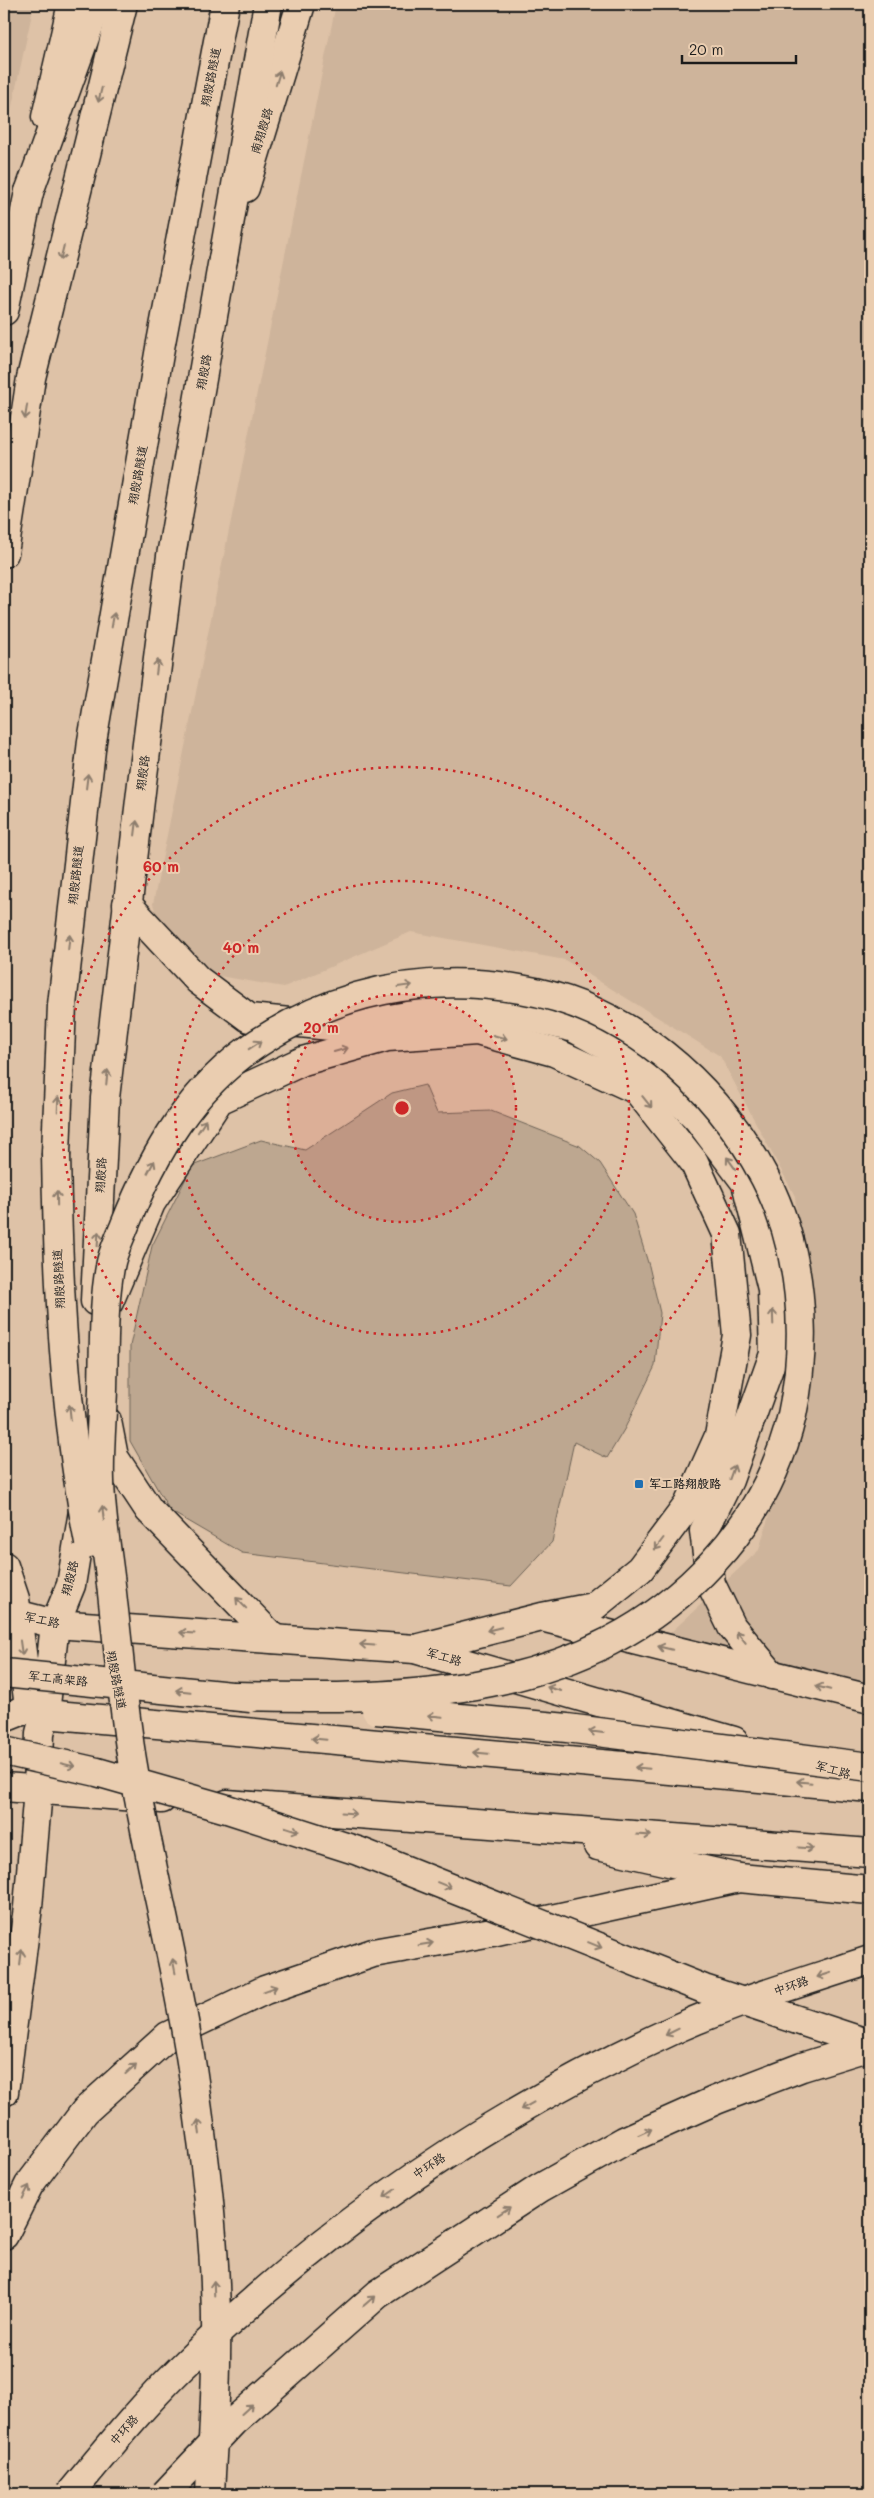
<svg xmlns="http://www.w3.org/2000/svg" width="874" height="2498" font-family="Mali,'LXGW WenKai TC',sans-serif">
<style>
.built{fill:#ceb49b}
.green{fill:#bda790;stroke:#6c6256}
.lines{fill:none;stroke-linecap:round;stroke-linejoin:round}
.secondary-casing{stroke:#1c1c1c;stroke-width:31}
.primary-casing{stroke:#1c1c1c;stroke-width:31}
.trunk-casing{stroke:#1c1c1c;stroke-width:31}
.secondary{stroke:#eacdb0;stroke-width:28}
.primary{stroke:#eacdb0;stroke-width:28}
.trunk{stroke:#eacdb0;stroke-width:28}
.trunk-bridge-casing{stroke:#1c1c1c;stroke-width:31;stroke-linecap:butt}
.trunk-bridge{stroke:#eacdb0;stroke-width:28}
.oneway{stroke:#8d7d6d}
.ring{fill:none;stroke:#cd2727;stroke-width:2.5;stroke-dasharray:2.5 5}
.poi-dot{fill:#1f6fb2;stroke:#eacdb0;stroke-width:2}
.labels{text-anchor:middle;stroke-width:4;stroke-linejoin:round;paint-order:stroke}
.street-label{font-size:12px;fill:#1c1c1c;stroke:#eacdb0}
.poi-label{font-size:12px;font-weight:bold;fill:#1c1c1c;stroke:#eacdb0;text-anchor:start}
.centre{fill:#cd2727;stroke:#eacdb0;stroke-width:2.5}
.ring-label{font-size:15px;text-anchor:middle;font-weight:bold;fill:#cd2727;stroke:#eacdb0;stroke-width:4;stroke-linejoin:round;paint-order:stroke}
</style>
<rect width="100%" height="100%" fill="#dec2a7"/>
<filter id="ink" filterUnits="userSpaceOnUse"><feTurbulence type="fractalNoise" baseFrequency=".02" numOctaves="2"/><feDisplacementMap in="SourceGraphic" scale="10" xChannelSelector="R" yChannelSelector="G"/><feConvolveMatrix kernelMatrix="1 2 1 2 8 2 1 2 1" color-interpolation-filters="sRGB"/></filter>
<g filter="url(#ink)">
<g class="built">
<polygon points="4,4 34,4 4,143"/>
<polygon points="336,4 870,4 870,1683 650,1652 759,1550 811,1368 795,1196 720,1056 565,960 411,932 284,987 172,968 153,904"/>
</g>
<polygon class="green" points="425,1085 437,1113 491,1111 580,1146 600,1163 633,1214 649,1266 660,1313 655,1366 625,1428 607,1458 574,1442 552,1542 511,1586 242,1553 170,1511 130,1441 130,1346 152,1246 192,1166 261,1140 305,1150 392,1093"/>
<g class="lines">
<g class="secondary-casing">
<g id="secondary">
<polyline points="46,117 72,4"/>
<polyline points="245,188 301,4"/>
</g>
</g>
<g class="primary-casing">
<g id="primary">
<polyline points="4,311 29,192"/>
<polyline points="127,904 198,980 249,1018 330,1026 373,1018 486,1007 574,1028 648,1069 698,1119 746,1183 772,1289 774,1354 729,1480 704,1531 711,1584 732,1627 772,1675"/>
<polyline points="95,1301 105,1098 142,783 171,556 223,259"/>
<polyline points="109,1302 151,1203 219,1100 303,1061 387,1037 477,1031 554,1052 637,1090 694,1162 727,1234 737,1335 719,1436 688,1505 640,1569 593,1607 542,1617 415,1649"/>
<polyline points="107,1421 114,1457 149,1510 274,1639"/>
<polyline points="4,1566 15,1599 28,1699"/>
<polyline points="4,1611 55,1624 415,1649 734,1741"/>
<polyline points="549,1619 870,1699"/>
<polyline points="4,1718 29,1708 45,1714 870,1788"/>
<polyline points="4,1787 162,1799"/>
<polyline points="227,1804 870,1853"/>
<polyline points="598,1846 739,1878 870,1890"/>
<polyline points="4,2092 28,1907 38,1790 40,1733 45,1714 55,1624 71,1585 83,1511"/>
<polyline points="4,2235 29,2185 85,2111 168,2036 265,1990 373,1953 492,1932 739,1878"/>
</g>
</g>
<g class="trunk-casing">
<g id="trunk">
<polyline points="29,192 97,4"/>
<polyline points="223,259 268,4"/>
<polyline points="4,553 31,378 123,4"/>
<polyline points="56,1153 62,1005 92,741 160,348 225,4"/>
</g>
</g>
<use href="#secondary" class="secondary"/>
<use href="#primary" class="primary"/>
<use href="#trunk" class="trunk"/>
<g class="trunk-bridge-casing">
<g id="trunk-bridge">
<path d="M 56,1153 C 58,1284 64,1414 89,1543"/>
<polyline points="4,1673 251,1698"/>
<polyline points="376,1710 567,1728 870,1767"/>
<polyline points="4,1751 97,1772 227,1809 358,1851 704,1989 870,2044"/>
<path d="M 70,2494 C 105,2452 140,2408 180,2369 C 326,2225 493,2112 680,2027 C 741,2000 807,1981 870,1960"/>
<polyline points="165,2494 233,2422 378,2294 540,2188 624,2141 716,2100 802,2067 870,2046"/>
<path d="M 210,2494 C 212,2449 216,2403 216,2357 C 218,2261 206,2164 192,2068 C 176,1963 148,1859 131,1754 C 123,1704 119,1653 113,1602 C 109,1562 101,1521 100,1481 C 99,1450 102,1420 103,1389 C 104,1351 103,1305 110,1267 C 112,1253 120,1238 125,1225 C 154,1152 192,1087 258,1043 C 339,990 425,973 520,989 C 626,1006 716,1084 765,1178 C 802,1250 809,1337 792,1415 C 779,1471 753,1519 714,1561 C 587,1700 406,1700 232,1696"/>
</g>
</g>
<use href="#trunk-bridge" class="trunk-bridge"/>
</g>
<defs><path id="oneway-shaft" d="M-6 0H5M1.5-3L5.5 0L1.5 3" fill="none" stroke-width="1.6" stroke-linecap="round" stroke-linejoin="round" transform="scale(1.25)"/></defs>
<g class="oneway">
<use href="#oneway-shaft" transform="translate(278 78) rotate(-73)"/>
<use href="#oneway-shaft" transform="translate(100 95) rotate(104)"/>
<use href="#oneway-shaft" transform="translate(62 253) rotate(104)"/>
<use href="#oneway-shaft" transform="translate(26 412) rotate(99)"/>
<use href="#oneway-shaft" transform="translate(113 620) rotate(-80)"/>
<use href="#oneway-shaft" transform="translate(157 667) rotate(-83)"/>
<use href="#oneway-shaft" transform="translate(87 781) rotate(-83)"/>
<use href="#oneway-shaft" transform="translate(136 828) rotate(-83)"/>
<use href="#oneway-shaft" transform="translate(69 942) rotate(-84)"/>
<use href="#oneway-shaft" transform="translate(405 986) rotate(-8)"/>
<use href="#oneway-shaft" transform="translate(500 1037) rotate(15)"/>
<use href="#oneway-shaft" transform="translate(255 1045) rotate(-33)"/>
<use href="#oneway-shaft" transform="translate(341 1050) rotate(-16)"/>
<use href="#oneway-shaft" transform="translate(107 1077) rotate(-84)"/>
<use href="#oneway-shaft" transform="translate(647 1102) rotate(51)"/>
<use href="#oneway-shaft" transform="translate(58 1104) rotate(-88)"/>
<use href="#oneway-shaft" transform="translate(202 1126) rotate(-57)"/>
<use href="#oneway-shaft" transform="translate(731 1163) rotate(-126)"/>
<use href="#oneway-shaft" transform="translate(151 1167) rotate(-62)"/>
<use href="#oneway-shaft" transform="translate(57 1198) rotate(-91)"/>
<use href="#oneway-shaft" transform="translate(98 1239) rotate(-87)"/>
<use href="#oneway-shaft" transform="translate(773 1317) rotate(-92)"/>
<use href="#oneway-shaft" transform="translate(70 1412) rotate(-96)"/>
<use href="#oneway-shaft" transform="translate(732 1472) rotate(-70)"/>
<use href="#oneway-shaft" transform="translate(103 1513) rotate(-96)"/>
<use href="#oneway-shaft" transform="translate(659 1544) rotate(127)"/>
<use href="#oneway-shaft" transform="translate(241 1603) rotate(-134)"/>
<use href="#oneway-shaft" transform="translate(494 1629) rotate(166)"/>
<use href="#oneway-shaft" transform="translate(187 1633) rotate(-176)"/>
<use href="#oneway-shaft" transform="translate(741 1637) rotate(-129)"/>
<use href="#oneway-shaft" transform="translate(367 1645) rotate(-176)"/>
<use href="#oneway-shaft" transform="translate(21 1648) rotate(82)"/>
<use href="#oneway-shaft" transform="translate(665 1648) rotate(-166)"/>
<use href="#oneway-shaft" transform="translate(823 1688) rotate(-166)"/>
<use href="#oneway-shaft" transform="translate(554 1689) rotate(-164)"/>
<use href="#oneway-shaft" transform="translate(183 1691) rotate(-174)"/>
<use href="#oneway-shaft" transform="translate(435 1716) rotate(-174)"/>
<use href="#oneway-shaft" transform="translate(596 1732) rotate(-173)"/>
<use href="#oneway-shaft" transform="translate(319 1739) rotate(-175)"/>
<use href="#oneway-shaft" transform="translate(481 1753) rotate(-175)"/>
<use href="#oneway-shaft" transform="translate(68 1765) rotate(13)"/>
<use href="#oneway-shaft" transform="translate(642 1768) rotate(-175)"/>
<use href="#oneway-shaft" transform="translate(804 1782) rotate(-175)"/>
<use href="#oneway-shaft" transform="translate(349 1813) rotate(4)"/>
<use href="#oneway-shaft" transform="translate(292 1829) rotate(18)"/>
<use href="#oneway-shaft" transform="translate(644 1835) rotate(4)"/>
<use href="#oneway-shaft" transform="translate(806 1848) rotate(4)"/>
<use href="#oneway-shaft" transform="translate(444 1885) rotate(22)"/>
<use href="#oneway-shaft" transform="translate(426 1944) rotate(-10)"/>
<use href="#oneway-shaft" transform="translate(595 1945) rotate(22)"/>
<use href="#oneway-shaft" transform="translate(21 1957) rotate(-83)"/>
<use href="#oneway-shaft" transform="translate(174 1966) rotate(-101)"/>
<use href="#oneway-shaft" transform="translate(824 1975) rotate(162)"/>
<use href="#oneway-shaft" transform="translate(270 1989) rotate(-20)"/>
<use href="#oneway-shaft" transform="translate(672 2032) rotate(154)"/>
<use href="#oneway-shaft" transform="translate(131 2069) rotate(-42)"/>
<use href="#oneway-shaft" transform="translate(527 2106) rotate(151)"/>
<use href="#oneway-shaft" transform="translate(199 2127) rotate(-97)"/>
<use href="#oneway-shaft" transform="translate(645 2132) rotate(-24)"/>
<use href="#oneway-shaft" transform="translate(26 2192) rotate(-63)"/>
<use href="#oneway-shaft" transform="translate(390 2193) rotate(145)"/>
<use href="#oneway-shaft" transform="translate(504 2211) rotate(-33)"/>
<use href="#oneway-shaft" transform="translate(214 2288) rotate(-92)"/>
<use href="#oneway-shaft" transform="translate(369 2301) rotate(-41)"/>
<use href="#oneway-shaft" transform="translate(247 2409) rotate(-42)"/>
</g>
</g>
<circle cx="402" cy="1108" r="114" fill="#cd2727" fill-opacity=".12"/>
<g class="ring">
<circle cx="402" cy="1108" r="114"/>
<circle cx="402" cy="1108" r="227"/>
<circle cx="402" cy="1108" r="341"/>
</g>
<rect class="poi-dot" x="634" y="1479" width="10" height="10" rx="2.5"/>
<g class="labels">
<g class="street-label">
<text transform="translate(211 77) rotate(-79)" y="4">翔殷路隧道</text>
<text transform="translate(262 131) rotate(-73)" y="4">南翔殷路</text>
<text transform="translate(204 372) rotate(-80)" y="4">翔殷路</text>
<text transform="translate(138 475) rotate(-80)" y="4">翔殷路隧道</text>
<text transform="translate(143 773) rotate(-83)" y="4">翔殷路</text>
<text transform="translate(76 875) rotate(-84)" y="4">翔殷路隧道</text>
<text transform="translate(101 1175) rotate(-87)" y="4">翔殷路</text>
<text transform="translate(59 1279) rotate(-93)" y="4">翔殷路隧道</text>
<text transform="translate(70 1578) rotate(-76)" y="4">翔殷路</text>
<text transform="translate(42 1620) rotate(12)" y="4">军工路</text>
<text transform="translate(444 1657) rotate(16)" y="4">军工路</text>
<text transform="translate(58 1679) rotate(6)" y="4">军工高架路</text>
<text transform="translate(116 1680) rotate(79)" y="4">翔殷路隧道</text>
<text transform="translate(833 1770) rotate(16)" y="4">军工路</text>
<text transform="translate(791 1986) rotate(-19)" y="4">中环路</text>
<text transform="translate(429 2166) rotate(-33)" y="4">中环路</text>
<text transform="translate(124 2430) rotate(-48)" y="4">中环路</text>
</g>
<g class="poi-label">
<text x="649" y="1488">军工路翔殷路</text>
</g>
</g>
<circle cx="402" cy="1108" r="8" class="centre"/>
<g class="ring-label">
<text x="161" y="872">60 m</text>
<text x="241" y="953">40 m</text>
<text x="321" y="1033">20 m</text>
</g>
<rect width="874" height="2498" fill="none" stroke="#eacdb0" stroke-width="20"/>
<rect x="10" y="10" width="854" height="2478" fill="none" stroke="#1c1c1c" stroke-width="2" filter="url(#ink)"/>
<path d="M682 55v8h114v-8" fill="none" stroke="#1c1c1c" stroke-width="2.5"/>
<text x="689" y="55" font-size="15" fill="#1c1c1c" stroke="#eacdb0" stroke-width="4" paint-order="stroke">20 m</text>
</svg>
